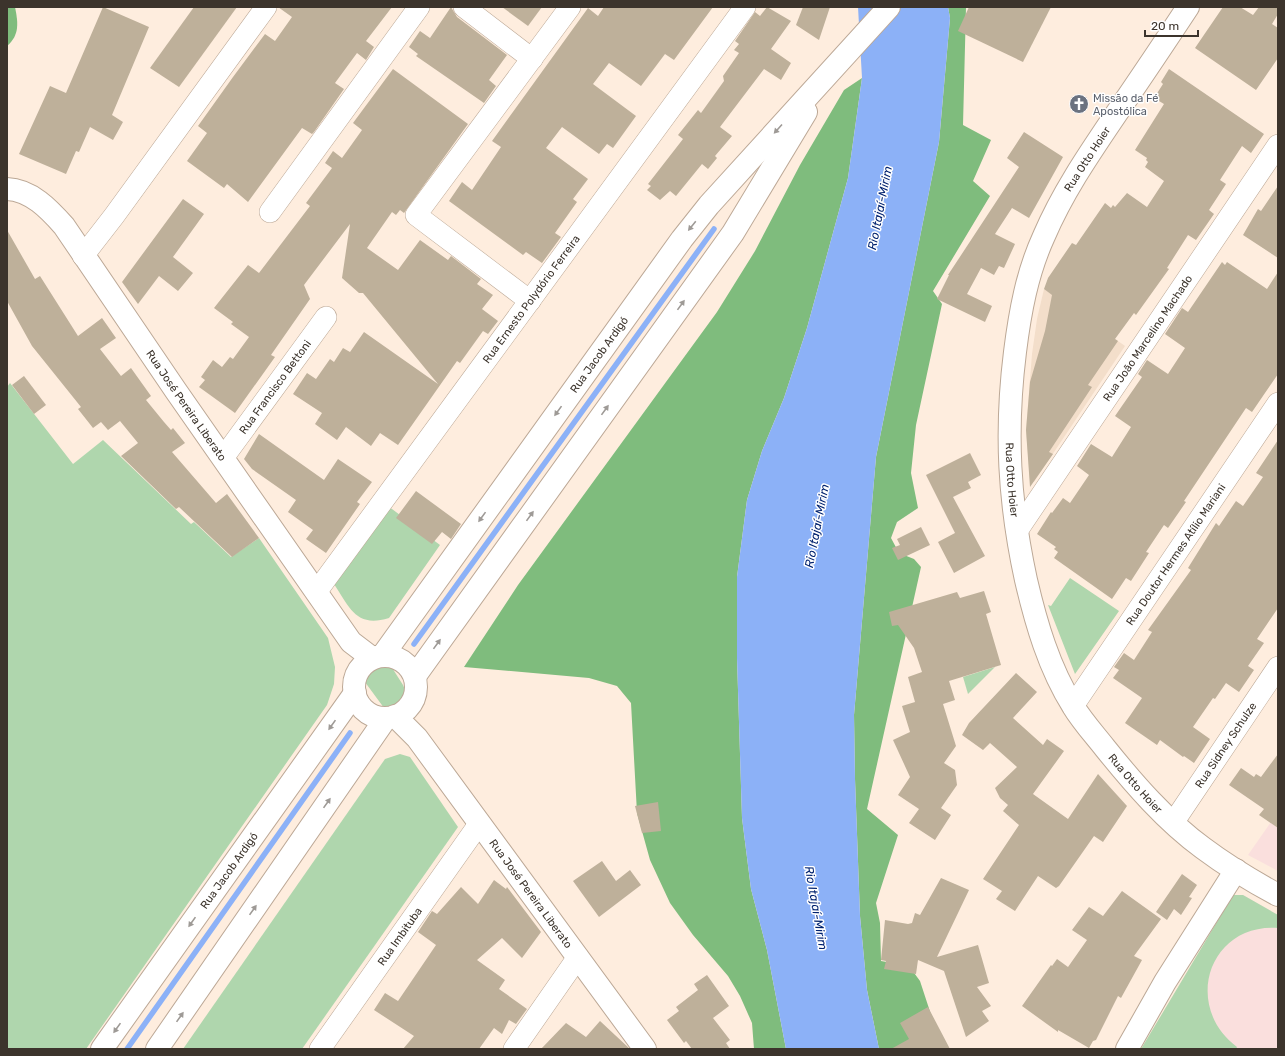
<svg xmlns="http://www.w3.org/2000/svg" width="1285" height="1056" font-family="Rubik,sans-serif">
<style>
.built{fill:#f3deca}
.industrial{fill:#fadfdd}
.green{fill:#afd6ad}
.forest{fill:#7fbc7d}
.water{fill:#8cb1f7}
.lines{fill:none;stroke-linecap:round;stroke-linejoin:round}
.stream{stroke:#8cb1f7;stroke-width:5.5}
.building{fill:#beb09a}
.minor-casing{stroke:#bca896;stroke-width:22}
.tertiary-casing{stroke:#bca896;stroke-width:24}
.secondary-casing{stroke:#bca896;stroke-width:24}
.minor{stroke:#fff;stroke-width:21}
.tertiary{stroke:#fff;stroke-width:22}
.secondary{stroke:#fff;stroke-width:22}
.oneway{fill:#9e9a96}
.labels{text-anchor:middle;stroke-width:3;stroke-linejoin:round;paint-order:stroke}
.worship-label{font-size:11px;fill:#5b616d;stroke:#fff;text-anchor:start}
.street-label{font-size:11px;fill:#3c342c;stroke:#fff}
.water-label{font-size:12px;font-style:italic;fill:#00226f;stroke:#fff}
</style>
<rect width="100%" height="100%" fill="#feedde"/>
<polygon class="built" points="1044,289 1125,346 1034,482 1030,480 1026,430 1032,354 1037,319"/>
<g class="industrial">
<polygon points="1278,812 1278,871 1248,855"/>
<polygon points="1243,895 1278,915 1278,1049 1141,1049"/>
</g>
<g class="green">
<polygon points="10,383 73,464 103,440 191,524 194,522 231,557 259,538 328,638 335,667 334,684 327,705 86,1049 7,1049 7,387"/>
<path d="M 388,506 L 440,545 L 389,618 C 356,628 350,608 334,584 Z"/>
<polygon points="1070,578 1119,611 1075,674 1048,605 1051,606"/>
<path d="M 389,663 L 403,685 L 409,699 L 399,710 L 387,712 L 362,678 C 366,664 377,664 389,663 Z"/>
<polygon points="995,667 968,694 963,677"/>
<polygon points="400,754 410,757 458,827 302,1049 183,1049 385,759"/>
<path d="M 1233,895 L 1243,895 L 1278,915 L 1278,928 C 1209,923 1182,1006 1237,1047 L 1236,1049 L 1141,1049 Z"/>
</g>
<g class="forest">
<path d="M 7,7 L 15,7 C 18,22 20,35 7,46 Z"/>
<polygon points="948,7 966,7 963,125 991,140 973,181 990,196 933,291 942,304 916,425 911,473 918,508 897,522 891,538 899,553 914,559 921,567 867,809 898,835 876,903 880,923 881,961 909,966 920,981 939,1039 946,1049 879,1049 867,990 860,916 855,779 854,715 876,457 939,142 950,18"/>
<polygon points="862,78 848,178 807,328 784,398 762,451 747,500 737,577 737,658 742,818 751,889 767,950 786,1049 754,1049 752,1023 740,996 728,976 693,935 670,903 650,860 637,813 631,703 617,686 589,678 464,667 518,585 717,312 755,251 800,165 844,90"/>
</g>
<polygon class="water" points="858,7 948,7 950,18 939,142 876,457 854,715 855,779 860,916 867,990 879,1049 786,1049 767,950 751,889 742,818 737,658 737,577 747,500 762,451 784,398 807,328 848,178 862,78"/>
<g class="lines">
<g class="stream">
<polyline points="414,644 714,229"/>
<polyline points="127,1049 350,733"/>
</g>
</g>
<g class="building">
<polygon points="103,7 149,27 112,115 123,122 113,140 90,127 79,152 76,151 66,174 19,154 50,86 66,93"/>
<polygon points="194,7 237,7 179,87 150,68"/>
<polygon points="278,7 392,7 366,41 374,47 366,60 357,53 335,83 344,89 314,132 312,134 302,128 248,202 227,184 224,188 187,161 207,133 198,126 233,77 265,34 275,41 292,17"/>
<polygon points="451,7 457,17 507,55 489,80 496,86 484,103 416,56 418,54 409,47 420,31 430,38"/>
<polygon points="502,7 542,7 528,26"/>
<polygon points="604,7 713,7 674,60 665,54 641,86 609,63 593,84 636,116 613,148 607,144 599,154 562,127 546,148 588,179 573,199 577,202 555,233 561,237 542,263 526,252 523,255 449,201 462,182 472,190 501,147 492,141 588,8 598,16"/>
<polygon points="767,7 791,21 771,49 791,63 781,80 764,69 720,127 732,136 715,156 717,158 708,169 702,164 676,196 670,191 660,200 647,190 651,186 648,184 683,139 678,135 698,110 701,113 724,81 723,76 739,53 734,50 739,44 735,41 755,12 760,16"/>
<polygon points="803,7 830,7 819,40 796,25"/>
<polygon points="969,7 1051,7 1023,62 958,31"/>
<polygon points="1223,7 1240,7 1253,15 1259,7 1278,7 1278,14 1272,24 1278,28 1278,58 1256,90 1195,48"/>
<polygon points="393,69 468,124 404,213 400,210 396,215 392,212 367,248 398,270 420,240 448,260 451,256 481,279 477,284 493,295 482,309 498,321 488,334 483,331 460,363 457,361 398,445 380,433 371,446 346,427 337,440 315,424 322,413 293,394 307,373 316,379 330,359 334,362 343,348 350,352 364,332 438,384 363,293 359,293 342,278 350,224 304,285 310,299 271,355 275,357 235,413 199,387 205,380 201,377 213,360 222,367 230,357 233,359 249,337 231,324 233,322 214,308 248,265 259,273 310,206 306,203 332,168 325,163 333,151 342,158 362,130 353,123"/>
<polygon points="1169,69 1264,134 1251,153 1242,146 1220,180 1226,184 1209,210 1214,214 1196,240 1188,235 1167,268 1169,269 1136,315 1134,313 1115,339 1118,341 1088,385 1092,387 1049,452 1053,454 1030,487 1026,430 1030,382 1045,331 1052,295 1044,289 1048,278 1072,243 1076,245 1105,203 1111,208 1113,205 1115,207 1127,193 1147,207 1164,181 1145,167 1148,162 1146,160 1147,158 1135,150 1164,104 1154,98 1163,84 1161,82"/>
<polygon points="1024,132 1063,157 1029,218 1012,208 995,234 1015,244 1004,268 999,266 994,275 981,268 967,294 992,306 985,322 937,299 949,275 948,275 1019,167 1007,158"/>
<polygon points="1278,186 1278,258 1243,235 1258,209 1261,211"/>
<polygon points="183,199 204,214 173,257 193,273 178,291 159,276 138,304 122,282"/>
<polygon points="7,230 35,279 40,276 78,336 102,318 116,338 100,349 121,376 131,368 151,396 146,400 164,422 171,430 173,428 185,443 172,452 216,503 227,494 259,538 232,557 179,507 176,509 121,456 138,443 120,421 108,430 101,422 93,428 78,409 81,407 32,346 7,301"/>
<polygon points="1222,262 1225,265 1227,262 1267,289 1278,272 1278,374 1252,412 1246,408 1184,501 1186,502 1168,528 1164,525 1146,552 1149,553 1131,581 1126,578 1112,599 1054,558 1058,552 1054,549 1056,547 1037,534 1051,512 1052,513 1063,498 1070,503 1089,475 1077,466 1091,444 1112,457 1131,427 1115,416 1142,377 1138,374 1147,360 1168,374 1185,348 1165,334 1182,308 1188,312"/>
<polygon points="24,376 46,405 34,414 12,385"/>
<polygon points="259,434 324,480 338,459 372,482 357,502 360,504 326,553 306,539 313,530 288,512 296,500 252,469 244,459"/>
<polygon points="1278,440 1278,608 1257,639 1264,643 1248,666 1254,670 1239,692 1226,683 1215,699 1213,698 1193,727 1210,739 1194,763 1184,756 1183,757 1160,740 1157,745 1125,723 1142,698 1113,678 1119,670 1114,667 1124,653 1134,660 1152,632 1148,630 1191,570 1188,568 1216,523 1219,526 1236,501 1243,506 1263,477 1256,473"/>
<polygon points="970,453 981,475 968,482 971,488 953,497 985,556 954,573 938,542 955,533 926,475"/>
<polygon points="416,491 461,524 451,539 442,532 432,544 396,518"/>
<polygon points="921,527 930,545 898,560 892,548 900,545 897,539"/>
<polygon points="984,591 991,612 986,614 1001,665 949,681 955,700 943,704 956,746 944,763 955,770 957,785 941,808 951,815 935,840 909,823 919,809 898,795 910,777 893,740 910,732 902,706 915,702 908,677 922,672 914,648 898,625 892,626 889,612 957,592 960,598"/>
<polygon points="1016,673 1037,692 1013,718 1043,745 1047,739 1064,751 1033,794 1068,819 1098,774 1127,806 1103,842 1094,836 1059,886 1056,888 1038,876 1015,911 996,899 1002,891 983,879 1019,825 1003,811 1008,805 1000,798 995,788 1017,767 990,743 983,750 962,735 969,723"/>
<polygon points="1278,754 1278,828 1259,815 1264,809 1229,785 1241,768 1254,777 1256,774 1261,777"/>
<polygon points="658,802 661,831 642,833 635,806"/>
<polygon points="602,861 616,881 630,870 641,885 599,917 573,881"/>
<polygon points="1182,874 1197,885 1189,897 1192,898 1181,915 1174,909 1167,920 1156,912"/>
<polygon points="941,878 969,890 937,957 978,945 989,983 977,987 991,1006 982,1011 989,1021 966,1037 944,971 918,960 916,974 884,969 886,961 881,960 885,920 908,924 912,923 915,913 920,915"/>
<polygon points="494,880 506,889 507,887 541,932 522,958 502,938 477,960 505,980 499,989 527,1009 516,1024 509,1020 502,1034 494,1028 479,1049 403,1049 414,1036 374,1010 385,993 398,1001 436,945 418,932 432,911 437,914 461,887 478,904"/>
<polygon points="1122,891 1161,919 1134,956 1142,960 1121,998 1118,996 1096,1040 1093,1041 1089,1048 1058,1030 1058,1032 1022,1006 1051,965 1052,966 1057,959 1068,967 1087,940 1072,930 1089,907 1103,916"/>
<polygon points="707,975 729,1006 713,1018 730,1040 726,1043 730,1049 692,1049 686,1041 684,1043 667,1020 679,1011 676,1007 698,990 694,984"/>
<polygon points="928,1007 950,1049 891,1049 909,1039 900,1023"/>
<polygon points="600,1021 630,1049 541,1049 566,1023 586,1037"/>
</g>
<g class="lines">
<g class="minor-casing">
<g id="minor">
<polyline points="464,7 532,59"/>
<polyline points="270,212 419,7"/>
<polyline points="83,256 114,216 266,7"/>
<polyline points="530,301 416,215 570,7"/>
<path id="s1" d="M 223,458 L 326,317"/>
<path id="s2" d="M 1017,531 L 1278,145"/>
<path id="s3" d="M 317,591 L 745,7"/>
<path id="s4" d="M 1073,706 L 1278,403"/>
<path id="s5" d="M 1173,823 L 1278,667"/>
<path id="s6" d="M 320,1049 L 479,824"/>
<polyline points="514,1049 578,957"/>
</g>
</g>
<g class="tertiary-casing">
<g id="tertiary">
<path id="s7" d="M 1188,7 C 1163,45 1138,82 1112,120 C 1087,157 1062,194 1044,236 C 1027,273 1020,312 1015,352 C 1005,432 1009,502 1026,580 C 1036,623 1049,668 1073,706 C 1082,721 1094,734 1105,748 C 1134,784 1166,821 1203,848 C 1227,866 1252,881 1278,895"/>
<polyline points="1127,1049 1165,982 1236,870"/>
</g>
</g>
<g class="secondary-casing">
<g id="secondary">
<path id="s8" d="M 7,189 C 31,190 49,209 64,226 L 176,391 L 351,642 L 372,658"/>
<path id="s9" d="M 383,655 L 682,239 L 709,205 L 889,7"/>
<circle cx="385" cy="687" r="31"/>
<polyline points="415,676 733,233 806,112"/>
<path id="s10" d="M 395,716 L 417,738 L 645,1049"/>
<path id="s11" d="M 102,1049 L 355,693"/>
<polyline points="157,1049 386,718"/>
</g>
</g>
<use href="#minor" class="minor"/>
<use href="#tertiary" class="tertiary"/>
<use href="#secondary" class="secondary"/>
</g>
<defs><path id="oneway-solid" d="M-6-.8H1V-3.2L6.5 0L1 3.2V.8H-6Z"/></defs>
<g class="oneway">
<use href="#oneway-solid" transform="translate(778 129) rotate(132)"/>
<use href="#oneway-solid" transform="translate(692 226) rotate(129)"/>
<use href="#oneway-solid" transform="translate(681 305) rotate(-54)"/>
<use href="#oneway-solid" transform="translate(605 410) rotate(-54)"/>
<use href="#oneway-solid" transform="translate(558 411) rotate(126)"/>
<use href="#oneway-solid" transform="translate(530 516) rotate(-54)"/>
<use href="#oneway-solid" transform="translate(482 517) rotate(126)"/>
<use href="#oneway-solid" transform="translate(437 644) rotate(-54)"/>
<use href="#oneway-solid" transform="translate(332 725) rotate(125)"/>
<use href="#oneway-solid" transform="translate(327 803) rotate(-55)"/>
<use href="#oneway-solid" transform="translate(253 910) rotate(-55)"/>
<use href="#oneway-solid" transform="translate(192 922) rotate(125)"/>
<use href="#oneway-solid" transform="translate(180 1017) rotate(-55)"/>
<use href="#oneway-solid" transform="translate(117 1028) rotate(125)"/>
</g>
<defs>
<g id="church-disc" transform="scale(1)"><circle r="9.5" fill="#6b7280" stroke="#fff"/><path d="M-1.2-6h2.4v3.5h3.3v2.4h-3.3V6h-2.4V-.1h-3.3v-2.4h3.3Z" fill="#fff"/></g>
</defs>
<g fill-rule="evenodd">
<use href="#church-disc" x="1079" y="104"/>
</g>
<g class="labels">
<g class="worship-label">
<text x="1093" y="102">Missão da Fé<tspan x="1093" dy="13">Apostólica</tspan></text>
</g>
<g class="street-label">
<text transform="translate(1087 159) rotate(-57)" y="4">Rua Otto Hoier</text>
<text dy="4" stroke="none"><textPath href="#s3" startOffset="362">Rua Ernesto Polydório Ferreira</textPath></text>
<text dy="4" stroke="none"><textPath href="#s2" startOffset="233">Rua João Marcelino Machado</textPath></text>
<text dy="4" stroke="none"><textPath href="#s9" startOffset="370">Rua Jacob Ardigó</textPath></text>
<text dy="4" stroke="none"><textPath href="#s1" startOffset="88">Rua Francisco Bettoni</textPath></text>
<text dy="4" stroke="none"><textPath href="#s8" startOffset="287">Rua José Pereira Liberato</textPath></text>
<text dy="4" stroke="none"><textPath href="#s7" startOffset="519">Rua Otto Hoier</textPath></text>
<text dy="4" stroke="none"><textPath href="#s4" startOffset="183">Rua Doutor Hermes Atílio Mariani</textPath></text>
<text dy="4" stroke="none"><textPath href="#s5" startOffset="94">Rua Sidney Schulze</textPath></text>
<text dy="4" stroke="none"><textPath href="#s7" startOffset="855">Rua Otto Hoier</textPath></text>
<text dy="4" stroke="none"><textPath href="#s11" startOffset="219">Rua Jacob Ardigó</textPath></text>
<text dy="4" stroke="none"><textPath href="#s10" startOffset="224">Rua José Pereira Liberato</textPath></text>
<text dy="4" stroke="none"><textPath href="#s6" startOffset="138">Rua Imbituba</textPath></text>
</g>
<g class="water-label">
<text transform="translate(880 208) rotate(-79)" y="4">Rio Itajaí-Mirim</text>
<text transform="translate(817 526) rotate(-79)" y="4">Rio Itajaí-Mirim</text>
<text transform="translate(816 908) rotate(80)" y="4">Rio Itajaí-Mirim</text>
</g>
</g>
<rect width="1285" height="1056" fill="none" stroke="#3c342c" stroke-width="16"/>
<path d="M1145 30v6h53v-6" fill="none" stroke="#3c342c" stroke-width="2"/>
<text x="1151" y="30" font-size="12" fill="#3c342c" stroke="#ffffff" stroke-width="3" paint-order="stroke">20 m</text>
</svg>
